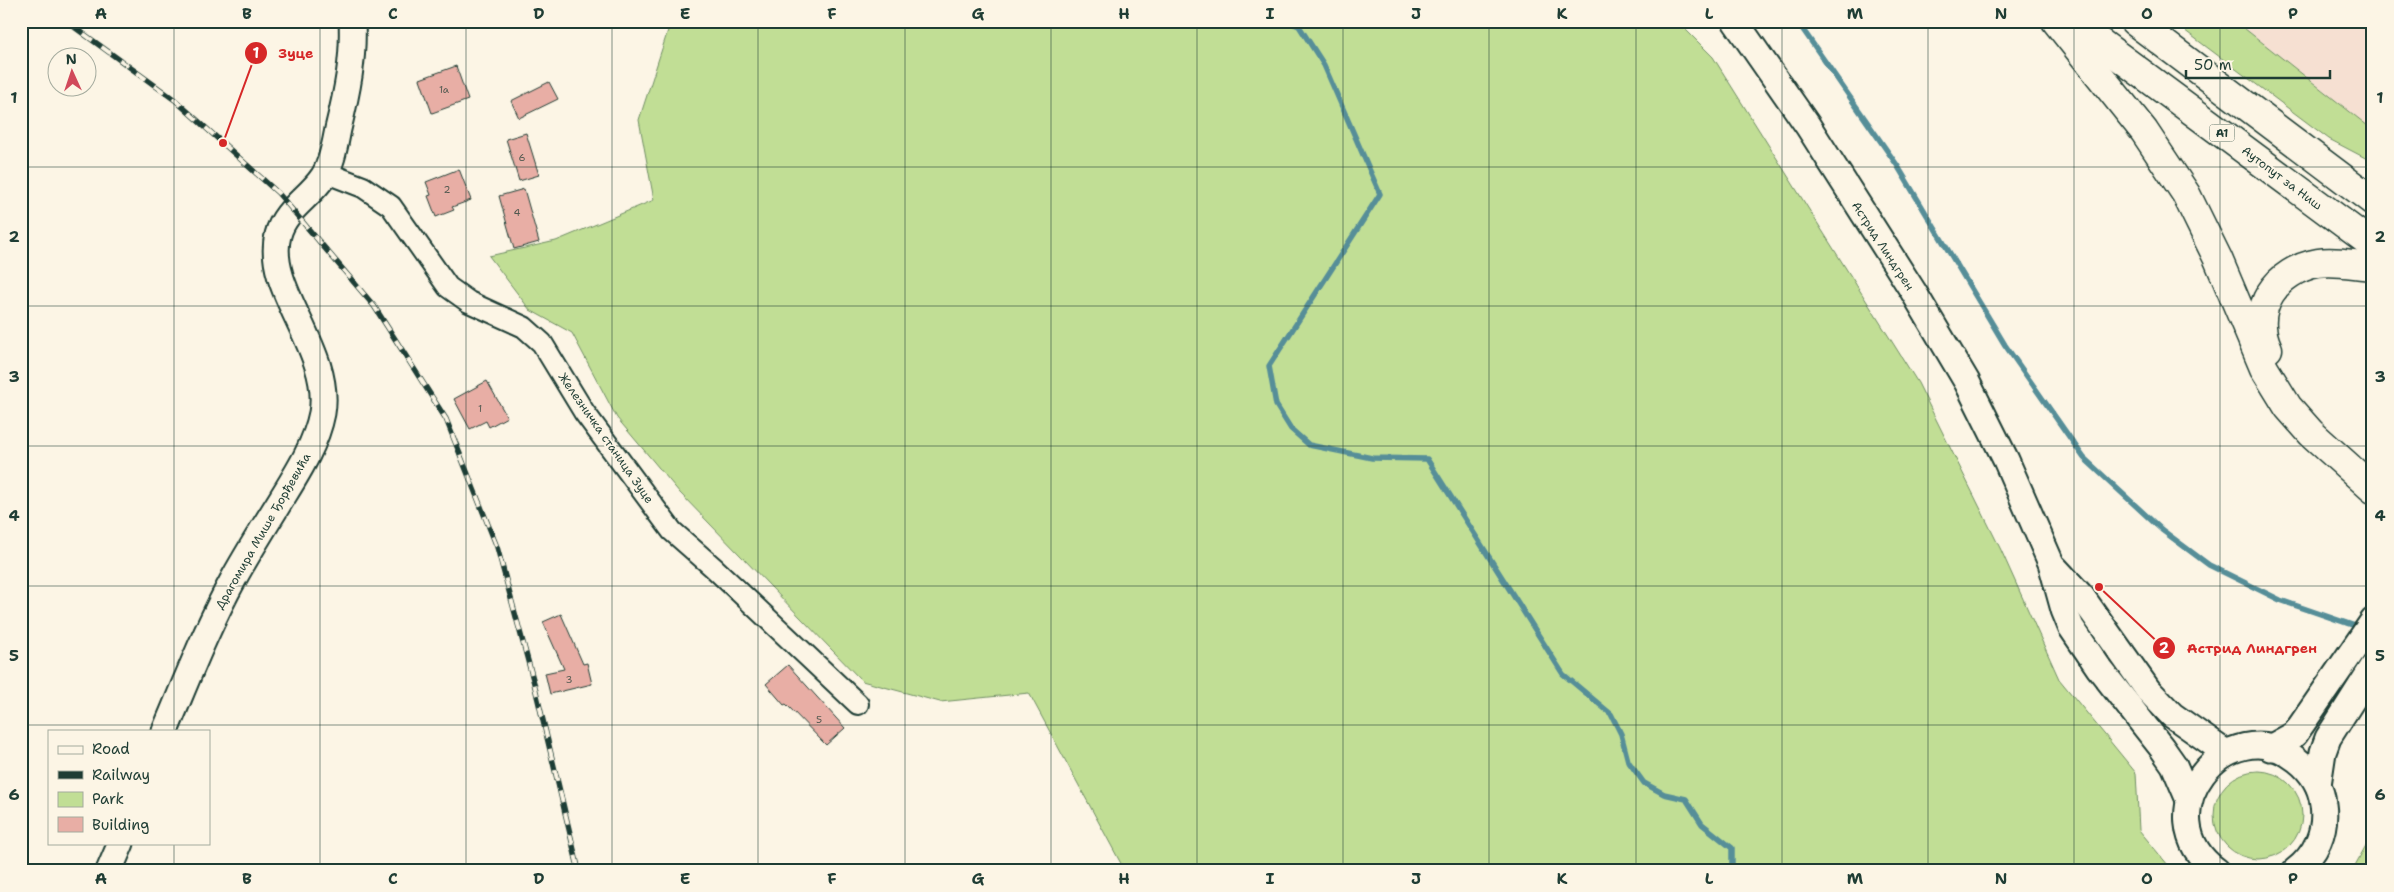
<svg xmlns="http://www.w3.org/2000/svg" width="2394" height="892" font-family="'Shantell Sans',sans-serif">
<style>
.built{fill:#f6e0d2}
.green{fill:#c1de95;stroke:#708e64}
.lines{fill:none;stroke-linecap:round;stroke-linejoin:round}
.stream{stroke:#568e98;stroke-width:5.5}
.building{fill:#e8aea5;stroke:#1f3d34}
.minor-casing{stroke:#1f3d34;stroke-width:24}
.tertiary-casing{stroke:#1f3d34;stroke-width:29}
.motorway-casing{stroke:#1f3d34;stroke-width:31}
.minor{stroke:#fcf5e5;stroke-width:20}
.tertiary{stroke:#fcf5e5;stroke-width:25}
.motorway{stroke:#fcf5e5;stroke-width:28}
.rail-casing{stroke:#1f3d34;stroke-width:5.5}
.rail{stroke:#fcf5e5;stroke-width:4;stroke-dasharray:11;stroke-linecap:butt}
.grid{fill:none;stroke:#1f3d34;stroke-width:1;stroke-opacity:0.55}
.labels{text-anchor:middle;stroke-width:4;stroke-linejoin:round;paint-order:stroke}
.number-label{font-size:10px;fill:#515950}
.shield{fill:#fcf5e5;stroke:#617469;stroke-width:1}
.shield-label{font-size:11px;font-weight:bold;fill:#1f3d34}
.street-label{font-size:12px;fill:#1f3d34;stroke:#fcf5e5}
.leader{fill:none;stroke:#d62828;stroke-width:2}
.callout-dot{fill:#d62828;stroke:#fcf5e5;stroke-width:2}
.mark-label{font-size:15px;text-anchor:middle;font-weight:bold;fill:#fff}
.callout-label{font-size:14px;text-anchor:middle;font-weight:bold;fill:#d62828;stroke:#fcf5e5;stroke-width:4;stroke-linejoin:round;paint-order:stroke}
.neatline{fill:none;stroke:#1f3d34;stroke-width:2}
.grid-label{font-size:16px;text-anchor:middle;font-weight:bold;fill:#1f3d34}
</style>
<rect width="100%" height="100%" fill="#fcf5e5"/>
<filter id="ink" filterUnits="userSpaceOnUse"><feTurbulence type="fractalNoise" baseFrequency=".02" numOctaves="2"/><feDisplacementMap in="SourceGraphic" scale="10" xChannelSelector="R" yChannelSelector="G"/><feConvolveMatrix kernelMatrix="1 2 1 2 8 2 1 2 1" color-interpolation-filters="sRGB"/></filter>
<g filter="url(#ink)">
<polygon class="built" points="2235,21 2373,21 2373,130"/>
<g class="green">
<polygon points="671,21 1677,21 1713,57 1918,383 2001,550 2059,679 2136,773 2139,830 2173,871 1125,871 1029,693 940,702 862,681 680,493 617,418 572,333 530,310 489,256 556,241 654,200 639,120"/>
<polygon points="2172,21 2235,21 2373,130 2373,162 2329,139"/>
<polygon points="2373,755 2373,871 2352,871 2370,838 2371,772"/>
<circle cx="2258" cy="815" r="44"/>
</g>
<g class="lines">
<g class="stream">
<polyline points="1286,21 1299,26 1324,65 1380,194 1269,366 1276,405 1291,429 1309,445 1372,458 1427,459 1563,674 1611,714 1621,734 1628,761 1644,783 1664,794 1686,799 1702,824 1732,848 1732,871"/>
<polyline points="1797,21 1897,165 2005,345 2084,458 2162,530 2209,565 2280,600 2361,628"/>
</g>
</g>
<g class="building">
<polygon points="456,66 468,100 432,113 420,79"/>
<polygon points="549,82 558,99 519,118 511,101"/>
<polygon points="526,133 539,175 519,181 506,139"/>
<polygon points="459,169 471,200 452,207 454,210 436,217 428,196 431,195 426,182"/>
<polygon points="524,189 539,242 514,249 499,196"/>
<polygon points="487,381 507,417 489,427 486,421 470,429 454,399"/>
<polygon points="561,614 583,664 587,663 592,684 550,694 545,673 564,669 543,622"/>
<polygon points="788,665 845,728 826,745 786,704 784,705 766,684"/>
</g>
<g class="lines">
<g class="minor-casing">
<polyline id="minor" points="324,175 332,175 363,187 391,206 448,287 469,302 524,327 542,343 584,412 672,531 713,567 858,704"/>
</g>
<g class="tertiary-casing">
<g id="tertiary">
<polyline points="1735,21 1808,126 1913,291 1967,382 2006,460 2051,563 2064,610 2071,627 2099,668 2162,748 2174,765 2189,800"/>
<polyline points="2055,568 2082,597 2148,690 2172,715 2226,753"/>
<path d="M 165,731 C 187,679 207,627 234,578 C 249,551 266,524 282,498 C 298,472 316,444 322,413 C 333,350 264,289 278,235 C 284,210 310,197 323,177 C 332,164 335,144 338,129 C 347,92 354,59 352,21"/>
<polyline points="2270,748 2295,734 2373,621"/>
<polyline points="2318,785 2323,752 2328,738 2373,667"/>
<polyline points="109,871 121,843"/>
<path d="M 2217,871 C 2141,816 2228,705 2297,760 C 2311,771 2321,786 2323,804 C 2327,831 2316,855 2295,871"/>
</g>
</g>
<g class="motorway-casing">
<g id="motorway">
<polyline points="2056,21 2144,131 2186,194 2218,259 2264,368 2288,407 2311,433 2373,489"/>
<polyline points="2071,21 2373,245"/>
<polyline points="2134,21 2373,201"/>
<path d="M 2268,349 C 2249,308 2277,270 2318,263 C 2336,260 2355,265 2373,266"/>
</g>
</g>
<use href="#minor" class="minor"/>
<use href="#tertiary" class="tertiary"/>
<use href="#motorway" class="motorway"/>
<g class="rail-casing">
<polyline id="rail" points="66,21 175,100 278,193 374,306 446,419 497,547 534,683 579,871"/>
</g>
<use href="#rail" class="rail"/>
</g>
</g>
<path class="grid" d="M 174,21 L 174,731M 320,21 L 320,871M 466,21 L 466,871M 612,21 L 612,871M 758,21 L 758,871M 905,21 L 905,871M 1051,21 L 1051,871M 1197,21 L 1197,871M 1343,21 L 1343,871M 1489,21 L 1489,871M 1636,21 L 1636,871M 1782,21 L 1782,871M 1928,21 L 1928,871M 2074,21 L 2074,871M 2220,21 L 2220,871M 21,167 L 2373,167M 21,306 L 2373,306M 21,446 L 2373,446M 21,586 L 2373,586M 21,725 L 2373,725M 174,843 L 174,871"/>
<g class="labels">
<g class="number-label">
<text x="444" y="93">1a</text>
<text x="522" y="161">6</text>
<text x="447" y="193">2</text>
<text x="517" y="216">4</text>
<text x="480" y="412">1</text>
<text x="569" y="683">3</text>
<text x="819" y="723">5</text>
</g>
<rect class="shield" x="2209.5" y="124.5" width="25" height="17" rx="4"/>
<g class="shield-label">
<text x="2222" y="137">A1</text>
</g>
<g class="street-label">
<text transform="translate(2282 178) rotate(37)" y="4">Аутопут за Ниш</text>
<text transform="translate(1883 246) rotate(57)" y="4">Астрид Линдгрен</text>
<text transform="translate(606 438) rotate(55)" y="4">Железничка станица Зуце</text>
<text transform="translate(263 531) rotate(-60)" y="4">Драгомира Мише Ђорђевића</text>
</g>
</g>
<path class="leader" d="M223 143L256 53M2099 587L2164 648"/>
<g class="callout-dot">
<circle cx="223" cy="143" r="5"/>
<circle cx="2099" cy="587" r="5"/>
<circle cx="256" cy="53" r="12"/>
<circle cx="2164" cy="648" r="12"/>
</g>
<g class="mark-label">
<text x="256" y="58">1</text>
<text x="2164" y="653">2</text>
</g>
<g class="callout-label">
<text x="296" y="58">Зуце</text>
<text x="2252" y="653">Астрид Линдгрен</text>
</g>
<rect width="2394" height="892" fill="none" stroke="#fcf5e5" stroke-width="55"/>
<rect x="48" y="730" width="162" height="115" fill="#fcf5e5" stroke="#a4ab9e"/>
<rect x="58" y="746" width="25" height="8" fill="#fcf5e5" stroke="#a4ab9e"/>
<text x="92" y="754" font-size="15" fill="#1f3d34">Road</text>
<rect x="58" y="771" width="25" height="8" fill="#1f3d34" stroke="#a4ab9e"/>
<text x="92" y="780" font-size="15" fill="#1f3d34">Railway</text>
<rect x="58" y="792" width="25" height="15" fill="#c1de95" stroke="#a4ab9e"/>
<text x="92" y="804" font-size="15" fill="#1f3d34">Park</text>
<rect x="58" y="817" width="25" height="15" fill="#e8aea5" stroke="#a4ab9e"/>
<text x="92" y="830" font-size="15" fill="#1f3d34">Building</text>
<g transform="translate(72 72) rotate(357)"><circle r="24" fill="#fcf5e5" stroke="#a4ab9e"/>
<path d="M0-4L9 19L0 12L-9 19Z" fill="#d1495b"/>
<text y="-8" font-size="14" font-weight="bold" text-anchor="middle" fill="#1f3d34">N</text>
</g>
<path d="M2186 70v8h144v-8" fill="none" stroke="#1f3d34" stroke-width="2.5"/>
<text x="2194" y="70" font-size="15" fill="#1f3d34" stroke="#fcf5e5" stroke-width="4" paint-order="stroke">50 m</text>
<rect x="28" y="28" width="2338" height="836" class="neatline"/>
<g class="grid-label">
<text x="101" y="19">A</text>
<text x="247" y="19">B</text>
<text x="393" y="19">C</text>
<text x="539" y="19">D</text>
<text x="685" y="19">E</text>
<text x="832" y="19">F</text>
<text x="978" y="19">G</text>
<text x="1124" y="19">H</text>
<text x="1270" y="19">I</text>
<text x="1416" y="19">J</text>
<text x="1562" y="19">K</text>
<text x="1709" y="19">L</text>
<text x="1855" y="19">M</text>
<text x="2001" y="19">N</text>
<text x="2147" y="19">O</text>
<text x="2293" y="19">P</text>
<text x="14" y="103">1</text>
<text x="2380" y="103">1</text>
<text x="14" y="242">2</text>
<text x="2380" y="242">2</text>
<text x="14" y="382">3</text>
<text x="2380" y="382">3</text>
<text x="14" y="521">4</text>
<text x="2380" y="521">4</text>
<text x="14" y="661">5</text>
<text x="2380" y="661">5</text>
<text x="14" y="800">6</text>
<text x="2380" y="800">6</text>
<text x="101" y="884">A</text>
<text x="247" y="884">B</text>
<text x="393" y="884">C</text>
<text x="539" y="884">D</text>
<text x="685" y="884">E</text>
<text x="832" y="884">F</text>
<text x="978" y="884">G</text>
<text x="1124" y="884">H</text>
<text x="1270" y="884">I</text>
<text x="1416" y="884">J</text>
<text x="1562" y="884">K</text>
<text x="1709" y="884">L</text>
<text x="1855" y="884">M</text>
<text x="2001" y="884">N</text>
<text x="2147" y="884">O</text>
<text x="2293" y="884">P</text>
</g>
</svg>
